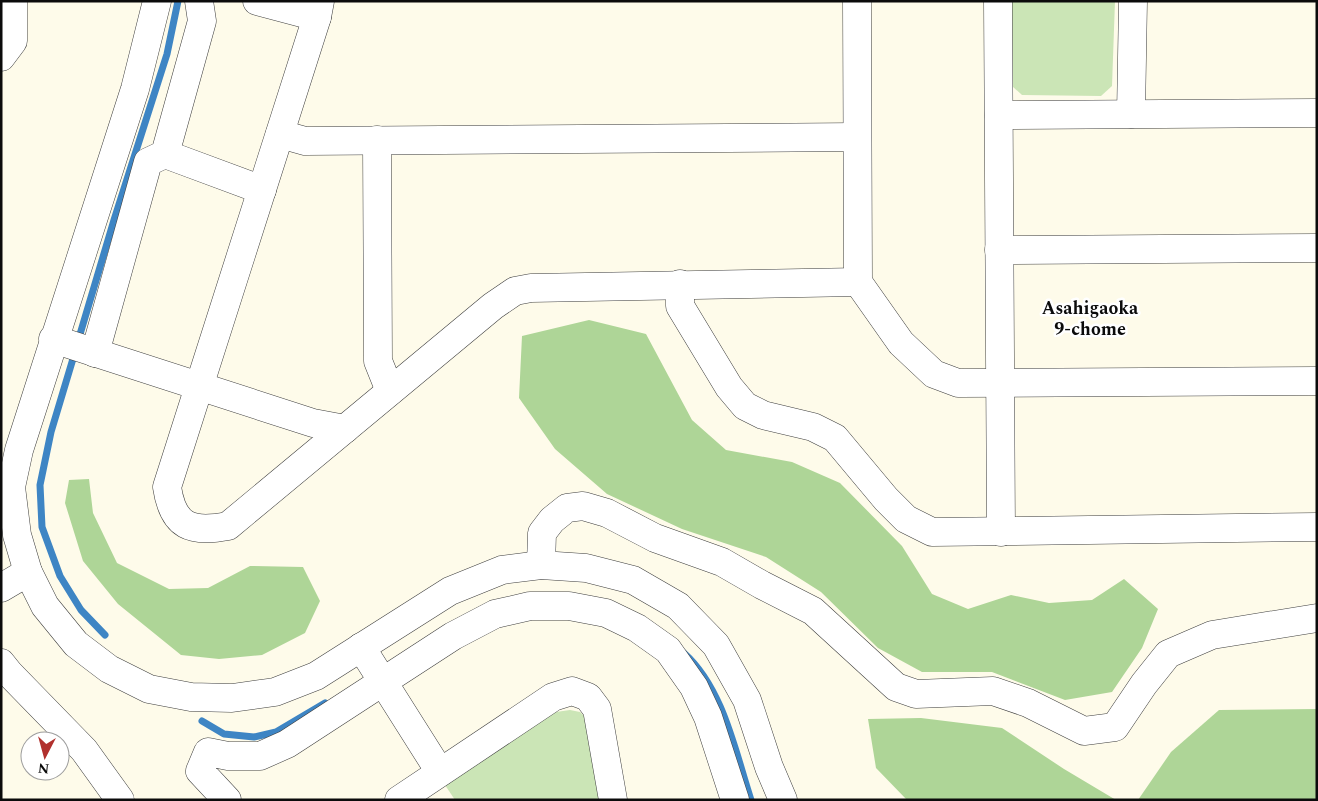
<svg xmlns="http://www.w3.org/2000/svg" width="1318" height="801" font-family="Spectral,serif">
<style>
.green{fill:#cbe5b6}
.forest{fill:#aed597}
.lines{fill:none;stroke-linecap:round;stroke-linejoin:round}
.stream{stroke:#3e85c4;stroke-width:7}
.minor-casing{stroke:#3e3e3e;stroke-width:29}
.tertiary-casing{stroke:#3e3e3e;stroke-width:29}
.minor{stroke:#fff;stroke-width:28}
.tertiary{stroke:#fff;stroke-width:28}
.labels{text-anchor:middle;stroke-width:5;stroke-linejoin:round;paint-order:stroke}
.neighbourhood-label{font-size:18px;font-weight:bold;fill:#0b0b0b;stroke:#fff}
</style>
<rect width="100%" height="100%" fill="#fefbea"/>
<g class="green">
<polygon points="1010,1 1115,1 1112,86 1101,96 1022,95 1012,86"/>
<polygon points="570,710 580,712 588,720 600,800 455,800 445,785 556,712"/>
</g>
<g class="forest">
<polygon points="589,320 646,334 692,420 726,450 792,462 840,483 902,546 932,594 968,609 1011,595 1049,603 1092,600 1124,579 1158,609 1142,648 1112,692 1065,700 992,672 922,672 878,648 821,592 766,557 682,529 607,494 555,449 519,398 522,336"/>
<polygon points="89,479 93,513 117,563 169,589 208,588 250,566 303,567 320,601 305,633 262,655 219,659 181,655 118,604 83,561 65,503 69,480"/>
<polygon points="1317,709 1317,800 1138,800 1171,752 1219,710"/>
<polygon points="921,718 1002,728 1064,769 1116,800 907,800 876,768 868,719"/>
</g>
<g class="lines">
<g class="stream">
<polyline points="78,341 114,220 167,54 178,1"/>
<polyline points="75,352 51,432 40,485 42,527 60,576 81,610 105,635"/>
<path d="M 684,653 C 723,688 735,751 751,800"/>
<polyline points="202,721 224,734 254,737 276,732 325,703"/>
</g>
<g class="minor-casing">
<g id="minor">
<polyline points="257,1 317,17"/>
<path d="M 320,1 L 317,17 L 167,487 C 173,527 191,533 228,526 L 493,306 L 515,291 L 531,288 L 858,282"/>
<polyline points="857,1 858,282 901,343 934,374 958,383 1317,381"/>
<polyline points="998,1 1001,532"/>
<polyline points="1,57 13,41 13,1"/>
<polyline points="1131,114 1133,1"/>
<polyline points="999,115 1317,113"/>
<polyline points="280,134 305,141 857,137"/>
<polyline points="377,140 378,361 390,391"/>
<polyline points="165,154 262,190"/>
<polyline points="999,250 1317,248"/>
<polyline points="680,284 680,306 729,387 745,406 763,415 813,427 835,438 886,499 906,519 932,532 1317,527"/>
<polyline points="53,339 313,423 345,429"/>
<polyline points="95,353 148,162 165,154 202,21 199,1"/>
<polyline points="541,565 542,533 552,520 567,508 583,506 607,513 655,538 722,562 762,585 813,611 896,687 916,694 993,691 1028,703 1084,731 1115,727 1144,684 1168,654 1212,635 1317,618"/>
<polyline points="1,588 28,572"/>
<polyline points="361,647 440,772"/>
<polyline points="1,663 9,673 84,750 120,800"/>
<polyline points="227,800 200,771 208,752 228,756 260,756 287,744 453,636 495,614 530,606 569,606 606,613 637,628 668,650 694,687 708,717 735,800"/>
<polyline points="399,800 553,697 572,691 588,697 597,709 613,800"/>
</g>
</g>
<g class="tertiary-casing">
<polyline id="tertiary" points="157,1 135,89 19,450 11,487 17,535 28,572 45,606 76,644 109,669 149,689 191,697 232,698 275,692 316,676 450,591 502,570 541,565 586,568 633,580 678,606 716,645 747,700 769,767 783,800"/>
</g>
<use href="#minor" class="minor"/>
<use href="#tertiary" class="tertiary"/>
</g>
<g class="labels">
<g class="neighbourhood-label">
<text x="1090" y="314">Asahigaoka<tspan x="1090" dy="21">9-chome</tspan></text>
</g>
</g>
<rect width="1318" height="801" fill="none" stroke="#0b0b0b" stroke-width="5"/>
<g transform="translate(45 756) rotate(186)"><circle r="24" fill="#ffffff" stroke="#9d9d9d"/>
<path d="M0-4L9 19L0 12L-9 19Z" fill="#b1302d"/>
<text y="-8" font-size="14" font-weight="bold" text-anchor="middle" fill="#0b0b0b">N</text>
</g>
</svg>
